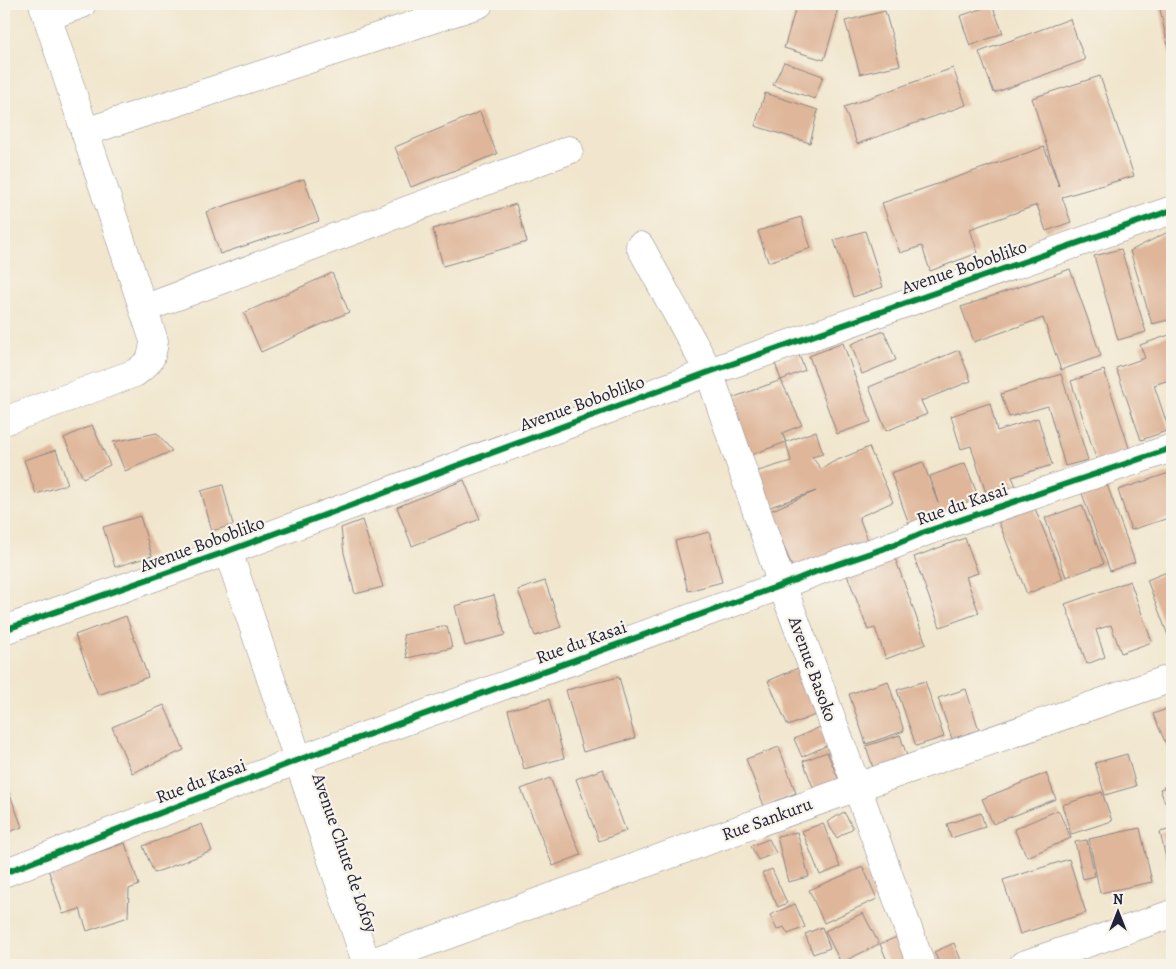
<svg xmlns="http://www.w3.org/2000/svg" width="1176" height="969" font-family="Alegreya,serif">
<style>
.building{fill:#dfb69a}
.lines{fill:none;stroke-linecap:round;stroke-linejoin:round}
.minor-casing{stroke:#8a8484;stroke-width:29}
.minor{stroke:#fff;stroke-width:28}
.cycleway-casing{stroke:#f7f3e8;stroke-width:9}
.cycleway{stroke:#00873e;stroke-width:6}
.labels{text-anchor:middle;stroke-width:4.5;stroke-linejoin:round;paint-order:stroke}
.street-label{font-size:18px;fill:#22223b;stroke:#f7f3e8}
</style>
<rect width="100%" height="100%" fill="#f7f3e8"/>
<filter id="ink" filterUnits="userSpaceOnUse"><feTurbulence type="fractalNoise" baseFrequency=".02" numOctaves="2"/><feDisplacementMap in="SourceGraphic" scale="10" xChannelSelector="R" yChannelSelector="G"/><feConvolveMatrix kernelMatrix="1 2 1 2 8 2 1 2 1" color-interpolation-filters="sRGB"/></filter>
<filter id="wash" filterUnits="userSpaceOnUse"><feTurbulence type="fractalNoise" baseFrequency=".0096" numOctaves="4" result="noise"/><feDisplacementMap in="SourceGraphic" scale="20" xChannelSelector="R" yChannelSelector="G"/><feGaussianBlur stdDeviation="1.12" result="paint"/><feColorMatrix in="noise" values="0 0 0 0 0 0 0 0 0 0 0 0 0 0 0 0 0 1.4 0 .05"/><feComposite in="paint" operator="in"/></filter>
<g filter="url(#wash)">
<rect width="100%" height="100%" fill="#f1e6cd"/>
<g id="blocks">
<g class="building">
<polygon points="797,4 838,4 836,20 824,60 784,48"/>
<polygon points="1159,4 1172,4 1172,60 1171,61"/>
<polygon points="992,5 1003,33 970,46 960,16"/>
<polygon points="885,11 900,65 860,74 845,21"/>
<polygon points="1070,19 1085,60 994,93 979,52"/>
<polygon points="784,62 823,76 815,99 773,85"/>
<polygon points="953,68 966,105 857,144 844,107"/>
<polygon points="1100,76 1134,176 1062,197 1071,222 1046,231 1037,205 970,229 978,253 930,271 922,246 900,253 882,203 1044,147 1059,186 1032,98"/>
<polygon points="765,93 818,110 810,143 755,126"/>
<polygon points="480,112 497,154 411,187 395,147"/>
<polygon points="304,179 319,221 220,254 206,212"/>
<polygon points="516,204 527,242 443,266 433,229"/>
<polygon points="801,217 811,248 768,262 758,231"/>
<polygon points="1172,230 1172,319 1152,324 1130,251"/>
<polygon points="865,231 883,287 853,297 834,240"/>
<polygon points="1121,249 1146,332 1118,340 1094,256"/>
<polygon points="1070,269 1101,356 1061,370 1043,318 974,342 961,307"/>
<polygon points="332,273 349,312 261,352 244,313"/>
<polygon points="884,331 896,360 862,374 851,344"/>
<polygon points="1172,334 1172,379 1154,385 1169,430 1141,440 1116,368 1145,358 1140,345"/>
<polygon points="843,343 871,422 837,434 809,356"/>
<polygon points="959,350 971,381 921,401 927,414 886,431 869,387"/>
<polygon points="798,353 805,370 781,380 775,363"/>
<polygon points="1104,370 1130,451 1097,461 1071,381"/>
<polygon points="1061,374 1088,460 1065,466 1048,406 1009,417 1001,394"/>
<polygon points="781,380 802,425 782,433 786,442 751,455 729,399"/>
<polygon points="990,403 997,431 1038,418 1052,465 1012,477 1018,491 988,500 971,446 961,449 951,416"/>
<polygon points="92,425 110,465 83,478 64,438"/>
<polygon points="816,431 823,454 812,457 821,469 835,461 869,447 893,502 859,517 869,543 794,572 770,511 816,491 764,509 752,473 791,461 786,442"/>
<polygon points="157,433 172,451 125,471 113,442"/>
<polygon points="56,450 68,484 36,494 24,460"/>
<polygon points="923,462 938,503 930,476 965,463 980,501 909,524 891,473"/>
<polygon points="1172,472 1172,517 1131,530 1118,490"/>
<polygon points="1105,479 1135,562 1110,571 1080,488"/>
<polygon points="464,480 480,519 412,546 397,507"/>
<polygon points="223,485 233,525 212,531 201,491"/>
<polygon points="1082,505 1104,564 1066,577 1045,518"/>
<polygon points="1034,506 1063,579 1027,594 998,520"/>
<polygon points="140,516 152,556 115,567 103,527"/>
<polygon points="362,520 383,587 355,594 344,553 341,528"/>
<polygon points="709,532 722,582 688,591 675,541"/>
<polygon points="965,538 978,573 966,577 979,613 940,627 914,557"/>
<polygon points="894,555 926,644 886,659 875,628 868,630 846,572"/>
<polygon points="1172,570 1172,646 1147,580"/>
<polygon points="545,581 561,627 535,636 518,590"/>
<polygon points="1130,581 1152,642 1121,653 1111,625 1096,630 1105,657 1087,664 1065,604"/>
<polygon points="494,595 505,635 465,646 455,606"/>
<polygon points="126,616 148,677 98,695 75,635"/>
<polygon points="447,626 452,648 407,658 403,635"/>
<polygon points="805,665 825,711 788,726 768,681"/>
<polygon points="619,677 635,738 583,752 566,690"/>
<polygon points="888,681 904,731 866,744 849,694"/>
<polygon points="925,681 944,737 916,746 897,690"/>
<polygon points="966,689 979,730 952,739 938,698"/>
<polygon points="549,699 564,758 524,769 508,710"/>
<polygon points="164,705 184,750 132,773 112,727"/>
<polygon points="1172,707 1172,747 1168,749 1153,714"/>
<polygon points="820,727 828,745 802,757 794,739"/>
<polygon points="900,735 910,765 876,777 866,746"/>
<polygon points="779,747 796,793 764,806 746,759"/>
<polygon points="827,752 841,785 816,795 803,761"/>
<polygon points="1127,754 1136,786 1105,795 1095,763"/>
<polygon points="603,769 626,831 599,841 576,779"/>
<polygon points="1046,773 1056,799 993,824 982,799"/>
<polygon points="550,778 581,855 553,866 521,789"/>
<polygon points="6,784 22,827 4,834 4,785"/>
<polygon points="1172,785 1172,800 1165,803 1160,789"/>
<polygon points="1102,792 1112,821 1071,834 1062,805"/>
<polygon points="1058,810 1071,838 1027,857 1014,829"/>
<polygon points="844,812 853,828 837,838 827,822"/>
<polygon points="981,813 985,827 951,838 947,824"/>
<polygon points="823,823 840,867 820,875 802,831"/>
<polygon points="202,824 212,851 154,873 143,846"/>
<polygon points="1140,828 1152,882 1100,893 1089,839"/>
<polygon points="1172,829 1172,866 1168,867 1160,832"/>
<polygon points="797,832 809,877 788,882 777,836"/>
<polygon points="769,839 776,853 758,860 751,846"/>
<polygon points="1087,840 1095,876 1083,879 1075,842"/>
<polygon points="125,843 139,885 129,889 128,917 87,931 80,909 63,914 48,869"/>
<polygon points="1069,859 1086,913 1020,934 1003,880"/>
<polygon points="863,867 877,899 824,923 809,890"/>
<polygon points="772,869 787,903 778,907 762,873"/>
<polygon points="795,904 805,927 788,934 784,927 777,930 770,915"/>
<polygon points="863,913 879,944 841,963 825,931"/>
<polygon points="822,927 830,948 813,954 805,934"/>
<polygon points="897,937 907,961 897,965 889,965 880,944"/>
<polygon points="954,943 963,965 940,965 934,952"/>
</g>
</g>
</g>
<g filter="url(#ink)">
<use href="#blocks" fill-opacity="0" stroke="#8a8484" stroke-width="1"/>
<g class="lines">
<g class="minor-casing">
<g id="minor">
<polyline points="48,16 82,4"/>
<polyline points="85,132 479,4"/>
<polyline points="640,246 709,372 782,585 857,787 921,965"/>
<polyline points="143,309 569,150"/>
<path d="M 4,421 L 135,373 C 150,362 152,360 154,341 L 43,4"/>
<polyline points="228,551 367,965"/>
<polyline points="4,630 228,551 709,372 1172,210"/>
<path d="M 4,873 L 298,760 L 782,585 C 796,580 809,574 823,569 C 856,558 890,548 922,533 L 1172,448"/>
<polyline points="364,965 857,787 1172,678"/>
<polyline points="1023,965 1172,914"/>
</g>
</g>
<use href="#minor" class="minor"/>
<g class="cycleway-casing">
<g id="cycleway">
<polyline points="4,630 228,551 709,372 1172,210"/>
<path d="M 4,873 L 298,760 L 782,585 C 796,580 809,574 823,569 C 856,558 890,548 922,533 L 1172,448"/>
</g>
</g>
<use href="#cycleway" class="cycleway"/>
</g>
</g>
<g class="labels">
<g class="street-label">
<text transform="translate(964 267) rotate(-19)" y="6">Avenue Bobobliko</text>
<text transform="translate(582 403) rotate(-20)" y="6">Avenue Bobobliko</text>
<text transform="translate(962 504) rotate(-19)" y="6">Rue du Kasai</text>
<text transform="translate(202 544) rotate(-20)" y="6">Avenue Bobobliko</text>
<text transform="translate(581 642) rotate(-20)" y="6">Rue du Kasai</text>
<text transform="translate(813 669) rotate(70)" y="6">Avenue Basoko</text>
<text transform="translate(201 781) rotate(-21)" y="6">Rue du Kasai</text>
<text transform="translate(767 819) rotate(-20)" y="6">Rue Sankuru</text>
<text transform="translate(345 853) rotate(71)" y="6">Avenue Chute de Lofoy</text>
</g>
</g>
<rect width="1176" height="969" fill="none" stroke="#f7f3e8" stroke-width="20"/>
<g transform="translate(1118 912)" stroke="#f7f3e8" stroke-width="4" paint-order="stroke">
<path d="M0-4L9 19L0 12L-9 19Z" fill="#22223b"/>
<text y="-8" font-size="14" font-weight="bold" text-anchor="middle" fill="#22223b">N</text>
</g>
</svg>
